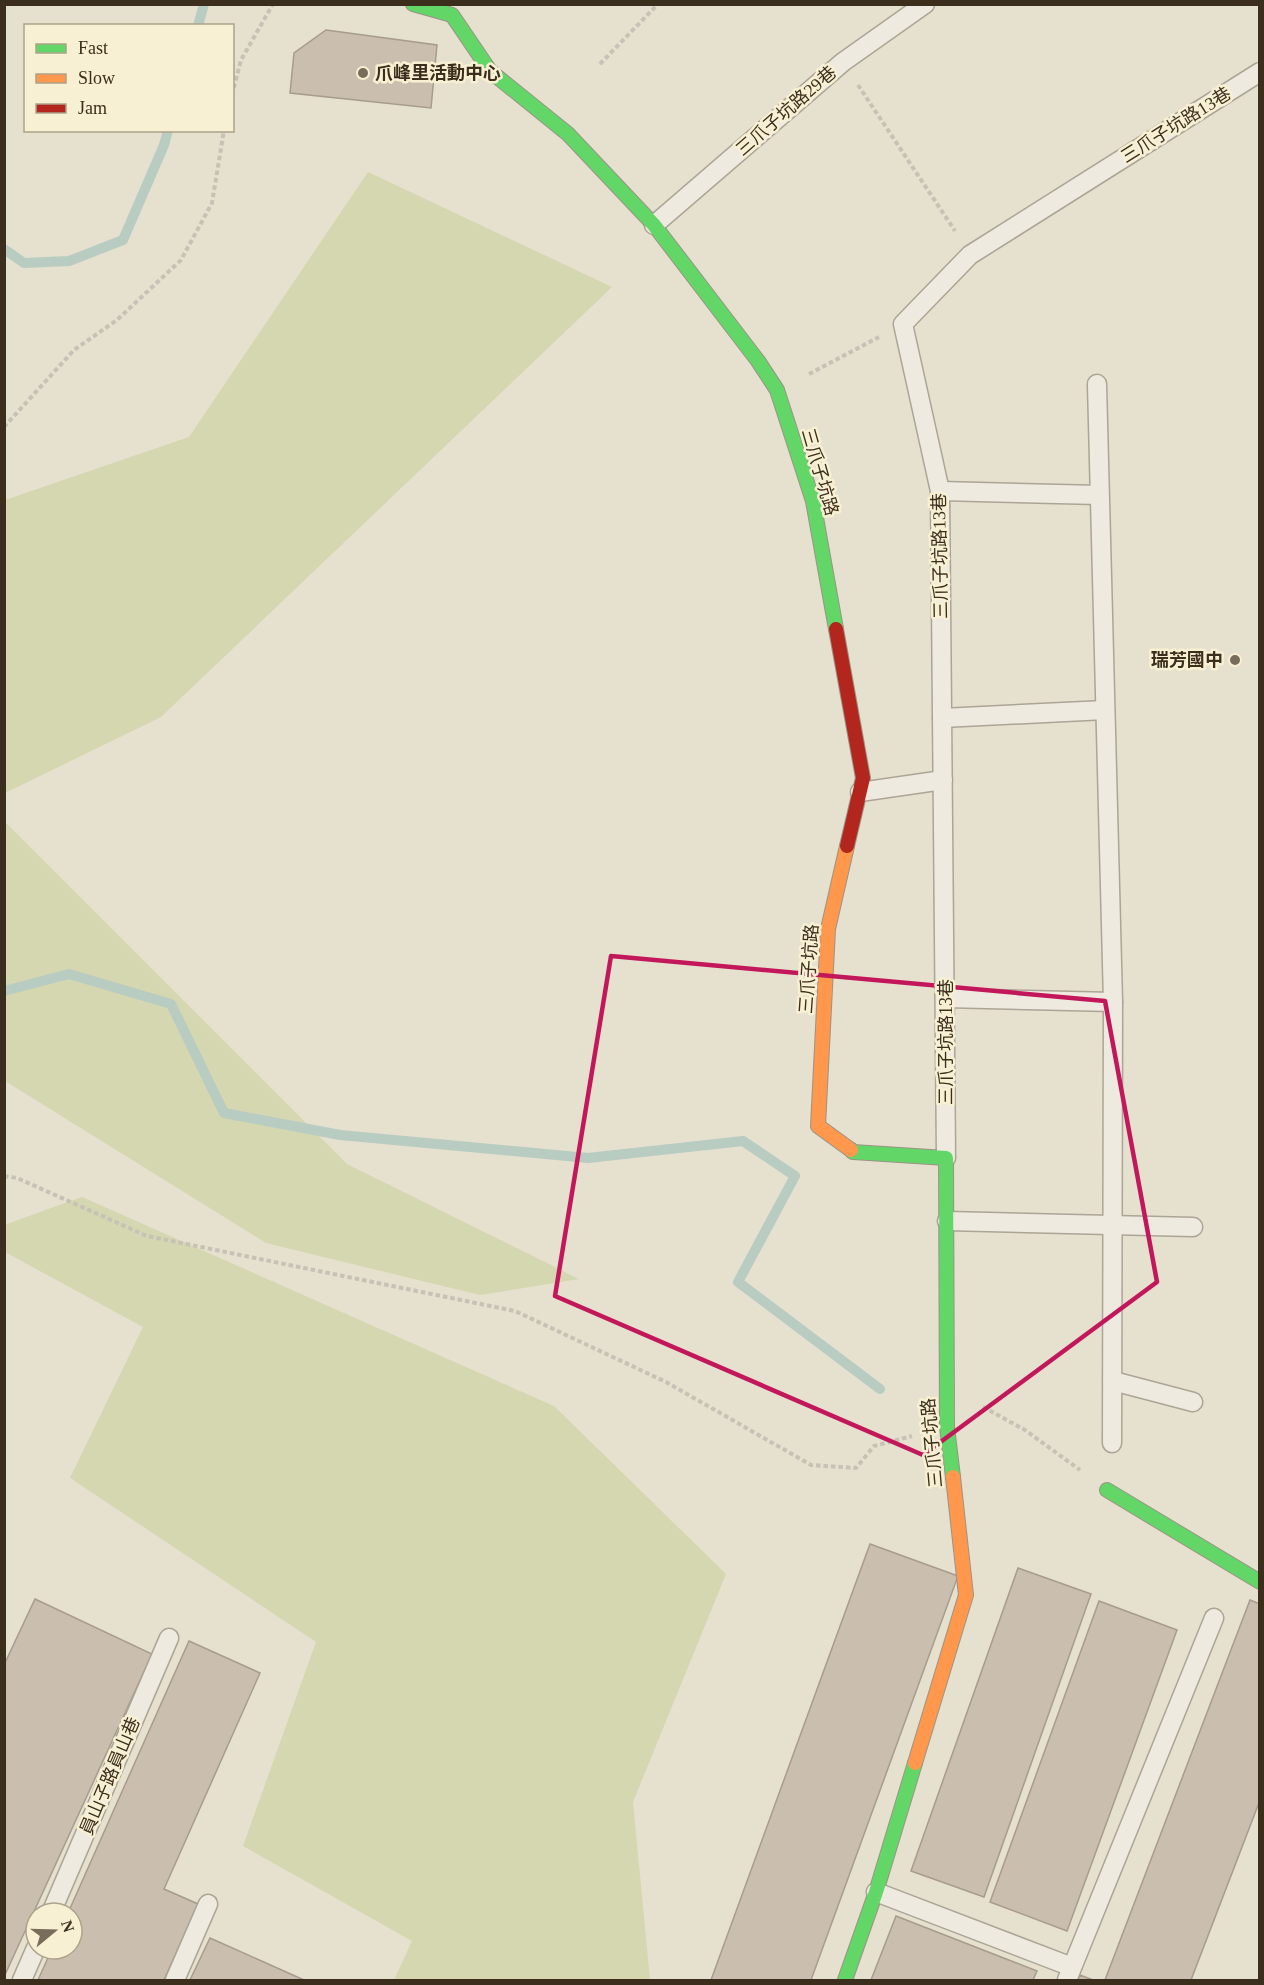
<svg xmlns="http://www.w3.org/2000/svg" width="1264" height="1985" font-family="'Times New Roman','Noto Sans TC',serif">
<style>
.green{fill:#d4d7af}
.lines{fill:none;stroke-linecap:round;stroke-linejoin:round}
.stream{stroke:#b8ccc2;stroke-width:10}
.building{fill:#cabeae;stroke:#a79c8d;stroke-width:1.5}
.lane-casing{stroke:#aca596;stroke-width:21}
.fast-casing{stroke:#9b9487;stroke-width:16}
.slow-casing{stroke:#9b9487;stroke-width:16}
.jam-casing{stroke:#9b9487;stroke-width:16}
.path{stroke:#c7c1b6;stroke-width:4;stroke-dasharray:4.5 3;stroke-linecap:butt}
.lane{stroke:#eeeae0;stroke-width:18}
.fast{stroke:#63d668;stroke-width:14}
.slow{stroke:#ff974d;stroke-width:14}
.jam{stroke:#b3261e;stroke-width:14}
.marked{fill:none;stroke:#c2185b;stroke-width:4.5;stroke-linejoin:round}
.poi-dot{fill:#786c5b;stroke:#f8f0d3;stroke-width:2}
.labels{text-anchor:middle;stroke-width:5;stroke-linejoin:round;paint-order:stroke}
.poi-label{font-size:18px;font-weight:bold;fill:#3c2e1d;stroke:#f8f0d3;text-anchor:start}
.street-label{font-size:18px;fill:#3c2e1d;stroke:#f8f0d3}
</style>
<rect width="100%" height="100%" fill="#e6e0ce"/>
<g class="green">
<polygon points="368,172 612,287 161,717 5,793 5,500 189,437"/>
<polygon points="5,822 347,1164 579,1279 480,1295 266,1243 5,1081"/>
<polygon points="82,1197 554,1406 726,1574 633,1802 650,1980 394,1980 412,1941 243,1846 316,1642 70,1478 143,1327 5,1252 4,1225"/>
</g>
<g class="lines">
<g class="stream">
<polyline points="198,26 204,4"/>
<polyline points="4,249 24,263 69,261 123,240 164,145 168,130"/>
<polyline points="4,991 69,974 171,1004 224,1113 340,1135 588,1158 743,1141 795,1176 738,1282 880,1389"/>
</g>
</g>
<g class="building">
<polygon points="326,30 437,45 431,108 290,93 294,53"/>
<polygon points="870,1544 958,1576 811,1980 711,1980"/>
<polygon points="1018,1568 1091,1594 984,1897 911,1871"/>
<polygon points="35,1599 152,1654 4,1977 4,1665"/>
<polygon points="1250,1600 1260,1604 1260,1800 1191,1980 1105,1980"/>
<polygon points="1099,1601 1177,1630 1067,1931 990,1902"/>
<polygon points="189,1641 260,1673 164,1889 198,1904 164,1980 38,1980 52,1949 72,1949 72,1913 68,1913"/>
<polygon points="896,1916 1037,1971 1033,1980 871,1980"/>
<polygon points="210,1938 304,1980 190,1980"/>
<polygon points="1080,1975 1093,1980 1078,1980"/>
</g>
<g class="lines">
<g class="lane-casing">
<g id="lane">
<polyline points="654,225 843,62 925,4"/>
<polyline points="1097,384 1113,1002 1112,1443"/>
<polyline points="940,491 1099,495"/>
<polyline points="942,718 1105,710"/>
<polyline points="860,792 943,780"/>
<polyline points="945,998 1113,1002"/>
<polyline points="946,1158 940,491 903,324 970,255 1260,72"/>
<polyline points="947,1221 1193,1227"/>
<polyline points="1113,1381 1193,1402"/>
<polyline points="876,1892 1072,1967"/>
<polyline points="51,1913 169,1638"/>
<polyline points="22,1980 36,1948"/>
<polyline points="175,1980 208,1904"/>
<polyline points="1067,1980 1214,1618"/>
</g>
</g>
<g class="fast-casing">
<g id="fast">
<polyline points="413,4 452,15 490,71 568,134 654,225 758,361 777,390 813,501 836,629"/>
<polyline points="851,1150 853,1152 946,1158 947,1427 953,1477"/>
<polyline points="1107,1490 1260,1582"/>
<polyline points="845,1980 876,1892 915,1763"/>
</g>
</g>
<g class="slow-casing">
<g id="slow">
<polyline points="847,846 828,929 818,1126 851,1150"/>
<polyline points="915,1763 966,1595 953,1477"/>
</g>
</g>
<g class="jam-casing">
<polyline id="jam" points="836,629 863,778 847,846"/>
</g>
<g class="path">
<polyline points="600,64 658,4"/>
<polyline points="858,85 955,231"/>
<polyline points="232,95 241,60 273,4"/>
<polyline points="809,374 879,337"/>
<polyline points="4,427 74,350 117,320 181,260 212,203 224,130"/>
<polyline points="4,1176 17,1178 147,1236 515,1311 666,1382 811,1465 856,1468 874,1446 912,1436"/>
<polyline points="983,1407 1025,1430 1080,1470"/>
</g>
<use href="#lane" class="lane"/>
<use href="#fast" class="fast"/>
<use href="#slow" class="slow"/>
<use href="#jam" class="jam"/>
</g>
<path class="marked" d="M 611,956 L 1105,1001 L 1157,1282 L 923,1455 L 555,1296 Z"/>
<g class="poi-dot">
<circle cx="363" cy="73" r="6"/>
<circle cx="1235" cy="660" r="6"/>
</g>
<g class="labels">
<g class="poi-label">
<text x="375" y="79">爪峰里活動中心</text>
<text x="1223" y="666" text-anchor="end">瑞芳國中</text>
</g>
<g class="street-label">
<text transform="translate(786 111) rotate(-41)" y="6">三爪子坑路29巷</text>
<text transform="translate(1176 125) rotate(-32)" y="6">三爪子坑路13巷</text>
<text transform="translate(820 472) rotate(74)" y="6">三爪子坑路</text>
<text transform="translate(940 556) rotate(-91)" y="6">三爪子坑路13巷</text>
<text transform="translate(809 969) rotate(-86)" y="6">三爪子坑路</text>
<text transform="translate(946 1042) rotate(-90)" y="6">三爪子坑路13巷</text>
<text transform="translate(932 1443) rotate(-95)" y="6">三爪子坑路</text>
<text transform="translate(110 1776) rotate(-67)" y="6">員山子路員山巷</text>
</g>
</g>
<rect width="1264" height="1985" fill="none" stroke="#3c2e1d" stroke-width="12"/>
<rect x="24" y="24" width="210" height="108" fill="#f8f0d3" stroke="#ada28a" stroke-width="1.5"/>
<rect x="36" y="44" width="30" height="9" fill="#63d668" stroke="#ada28a" stroke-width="1.5"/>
<text x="78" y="54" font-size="18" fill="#3c2e1d">Fast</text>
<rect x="36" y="74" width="30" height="9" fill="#ff974d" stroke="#ada28a" stroke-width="1.5"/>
<text x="78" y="84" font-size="18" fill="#3c2e1d">Slow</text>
<rect x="36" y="104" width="30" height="9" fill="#b3261e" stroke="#ada28a" stroke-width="1.5"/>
<text x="78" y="114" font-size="18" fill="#3c2e1d">Jam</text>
<g transform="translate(54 1931) rotate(71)"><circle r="28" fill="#f8f0d3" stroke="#ada28a" stroke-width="1.5"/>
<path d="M0-4.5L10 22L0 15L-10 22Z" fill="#786c5b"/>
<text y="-9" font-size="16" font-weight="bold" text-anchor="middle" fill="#3c2e1d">N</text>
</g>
</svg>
